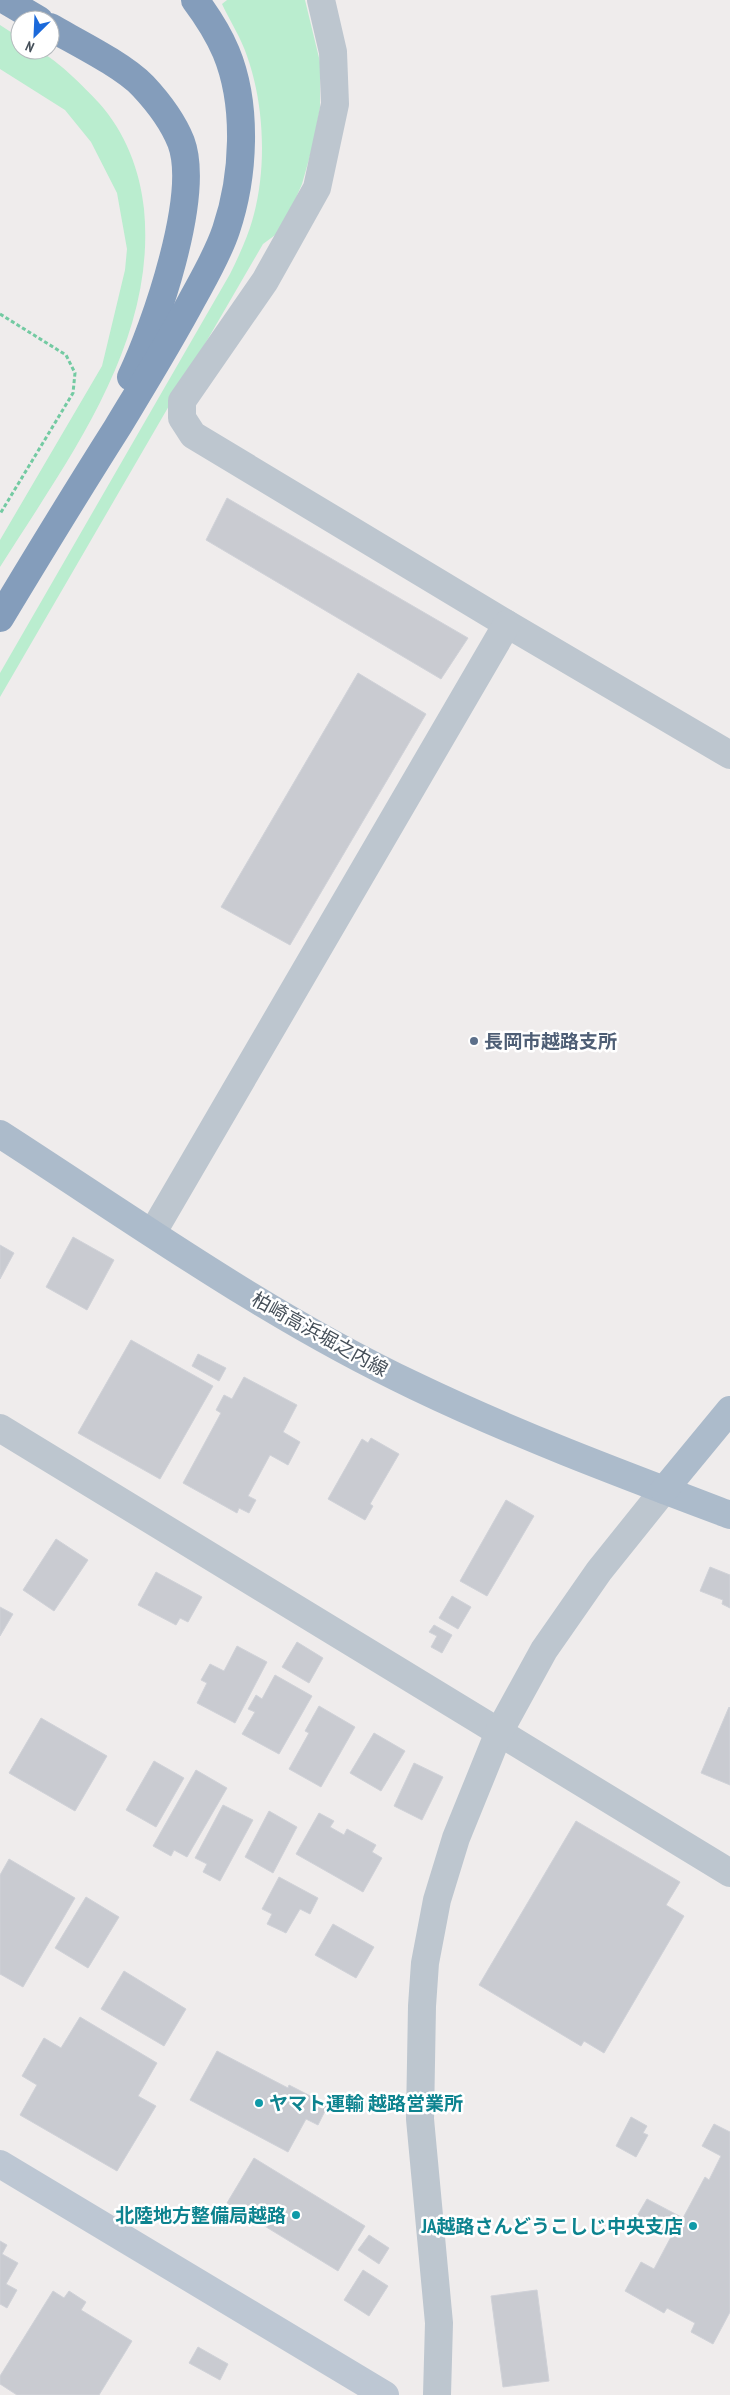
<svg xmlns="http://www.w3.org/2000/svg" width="730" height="2395" font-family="'PT Sans Narrow','Noto Sans JP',sans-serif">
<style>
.green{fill:#baedcf}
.building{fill:#c9cbd1;stroke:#d0d2d8}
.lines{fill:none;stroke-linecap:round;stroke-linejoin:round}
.path{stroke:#73caa2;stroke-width:3;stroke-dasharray:4 2.5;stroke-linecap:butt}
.street{stroke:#bdc6cf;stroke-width:28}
.secondary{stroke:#bdc7d3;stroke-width:28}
.primary{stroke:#acbbcb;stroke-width:28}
.highway{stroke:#849dbb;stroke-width:28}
.service-dot{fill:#5c6f8a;stroke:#fff;stroke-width:2}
.culture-dot{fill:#0f9aa8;stroke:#fff;stroke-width:2}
.labels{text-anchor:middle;stroke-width:5;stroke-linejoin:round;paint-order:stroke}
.service-label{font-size:19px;font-weight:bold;fill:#4e5e75;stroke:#fff;text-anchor:start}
.street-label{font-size:19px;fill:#454f59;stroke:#fff}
.culture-label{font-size:19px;font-weight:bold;fill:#0d838f;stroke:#fff;text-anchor:end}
</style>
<rect width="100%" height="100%" fill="#efecec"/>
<g class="green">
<path d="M 227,0 L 305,0 L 320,62 L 320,108 L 313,145 L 302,184 L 282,230 L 263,244 L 0,697 L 0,673 L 230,274 C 236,262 242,249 247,236 C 268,182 266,109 247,56 C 241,38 230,21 222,4 Z"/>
<path d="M 0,25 L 20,38 L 20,50 C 25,50 31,49 35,50 C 51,53 87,90 99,103 C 125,132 140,170 144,209 C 157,343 68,459 0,567 L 0,540 L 102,366 L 125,270 L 127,249 L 117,193 L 91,142 L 65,110 L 0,69 Z"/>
</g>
<g class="building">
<polygon points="227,498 468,638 441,679 206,540"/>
<polygon points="358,673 426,714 290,945 221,907"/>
<polygon points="73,1237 114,1260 87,1310 46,1287"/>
<polygon points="0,1245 14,1253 0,1279"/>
<polygon points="131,1340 213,1386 160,1479 78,1433"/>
<polygon points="198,1354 226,1368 219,1381 192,1366"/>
<polygon points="244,1377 297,1405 283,1432 300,1442 288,1465 270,1455 248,1496 256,1500 249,1513 239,1508 237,1513 183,1483 221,1413 216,1410 224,1395 232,1399"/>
<polygon points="371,1438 399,1454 370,1504 373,1506 365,1520 328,1499 362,1439 368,1443"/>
<polygon points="506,1500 534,1516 487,1596 460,1581"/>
<polygon points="56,1539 88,1560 54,1611 23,1590"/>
<polygon points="710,1567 730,1575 730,1608 722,1604 723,1600 700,1591"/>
<polygon points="156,1572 202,1597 188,1622 180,1618 176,1625 138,1605"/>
<polygon points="452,1596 471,1607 458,1629 439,1618"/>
<polygon points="0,1607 13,1614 0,1636"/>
<polygon points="434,1625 452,1635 442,1653 431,1647 437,1636 429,1632"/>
<polygon points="297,1642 323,1658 309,1683 282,1667"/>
<polygon points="237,1646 267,1662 235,1723 197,1703 207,1683 201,1680 210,1664 224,1671"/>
<polygon points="275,1675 312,1696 279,1754 242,1734 255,1712 248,1709 256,1695 262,1699"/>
<polygon points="319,1706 355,1727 321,1787 289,1769 309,1733 305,1731"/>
<polygon points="729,1707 730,1708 730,1785 701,1773"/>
<polygon points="41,1718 107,1756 75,1811 9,1773"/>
<polygon points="374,1733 405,1751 381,1791 350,1773"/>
<polygon points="154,1761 184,1778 156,1827 126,1810"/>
<polygon points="414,1763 443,1777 422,1820 394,1806"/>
<polygon points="196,1770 227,1788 187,1857 174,1850 171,1856 153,1846"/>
<polygon points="223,1805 253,1820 220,1881 203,1872 207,1864 195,1858"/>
<polygon points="269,1811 297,1827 273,1873 245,1857"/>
<polygon points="319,1813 334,1821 330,1827 344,1835 347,1829 376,1845 372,1852 382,1858 363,1892 296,1854"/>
<polygon points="576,1821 680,1882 666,1905 684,1916 604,2053 584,2041 581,2046 479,1985"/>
<polygon points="9,1859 75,1898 23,1987 0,1974 0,1875"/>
<polygon points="279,1877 318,1898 310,1914 300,1909 286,1933 267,1924 272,1914 262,1909"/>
<polygon points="86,1897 119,1917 88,1968 55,1948"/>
<polygon points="333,1924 374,1947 356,1978 315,1955"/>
<polygon points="124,1971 186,2009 164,2046 101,2009"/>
<polygon points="80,2017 157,2063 138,2096 156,2106 117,2171 20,2115 37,2085 22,2076 44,2038 61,2048"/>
<polygon points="217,2051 288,2088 289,2085 328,2105 318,2125 306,2119 288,2152 190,2100"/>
<polygon points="631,2117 647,2126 643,2133 648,2135 636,2157 616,2146"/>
<polygon points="714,2124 730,2132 730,2312 713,2344 691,2332 695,2323 667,2308 664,2313 625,2291 641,2262 654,2269 672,2235 637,2216 647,2199 683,2218 705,2177 709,2180 721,2156 702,2146"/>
<polygon points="254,2158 365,2226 338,2271 227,2203"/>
<polygon points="369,2235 389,2248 379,2264 358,2250"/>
<polygon points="0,2241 7,2245 2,2254 18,2263 6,2284 17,2290 7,2308 0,2304"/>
<polygon points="363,2270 388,2286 369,2316 344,2300"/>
<polygon points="537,2290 549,2381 503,2387 491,2296"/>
<polygon points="53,2291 64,2298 69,2291 86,2302 81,2310 132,2341 99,2395 17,2395 0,2384 0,2376"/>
<polygon points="198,2347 228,2364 220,2380 189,2363"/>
</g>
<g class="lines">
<polyline class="path" points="0,314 66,355 75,373 73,393 0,514"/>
<g class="street">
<polyline points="321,0 333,52 335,104 317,188 265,281 182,401 182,418 193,435 507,624 730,755"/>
<polyline points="153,1232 507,624"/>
<polyline points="0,1428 730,1873"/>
<polyline points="437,2395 439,2323 420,2119 422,2006 425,1963 437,1900 456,1838 499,1732 544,1650 599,1571 664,1490"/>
</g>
<polyline class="secondary" points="0,2164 385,2395"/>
<g class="primary">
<path d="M 0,1134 C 135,1221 269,1317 415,1386 C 517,1435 624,1475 730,1515"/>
<polyline points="664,1490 730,1410"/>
</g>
<g class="highway">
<polyline points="5,0 39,20"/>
<path d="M 50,27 C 76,42 123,65 143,86 C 158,102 173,122 181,142 C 201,195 155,327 131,377"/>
<path d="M 0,618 C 38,555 77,491 117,428 C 143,385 169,343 193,298 C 205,276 218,254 226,230 C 244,177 248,105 226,52 C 218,33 207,16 195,0"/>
</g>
</g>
<circle class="service-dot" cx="474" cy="1041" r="5"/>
<g class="culture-dot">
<circle cx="259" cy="2103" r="5"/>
<circle cx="296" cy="2215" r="5"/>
<circle cx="693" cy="2226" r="5"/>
</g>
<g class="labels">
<g class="service-label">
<text x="484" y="1048">長岡市越路支所</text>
</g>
<g class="street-label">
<text transform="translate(320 1334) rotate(29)" y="7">柏崎高浜堀之内線</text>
</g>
<g class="culture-label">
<text x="269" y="2110" text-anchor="start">ヤマト運輸 越路営業所</text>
<text x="286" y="2222">北陸地方整備局越路</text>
<text x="683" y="2233">JA越路さんどうこしじ中央支店</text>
</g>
</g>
<g transform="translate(35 35) rotate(204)"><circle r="24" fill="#ffffff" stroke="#b5b9bd"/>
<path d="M0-4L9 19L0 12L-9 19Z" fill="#1b69da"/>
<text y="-8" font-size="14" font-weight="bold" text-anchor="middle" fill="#454f59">N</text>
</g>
</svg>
